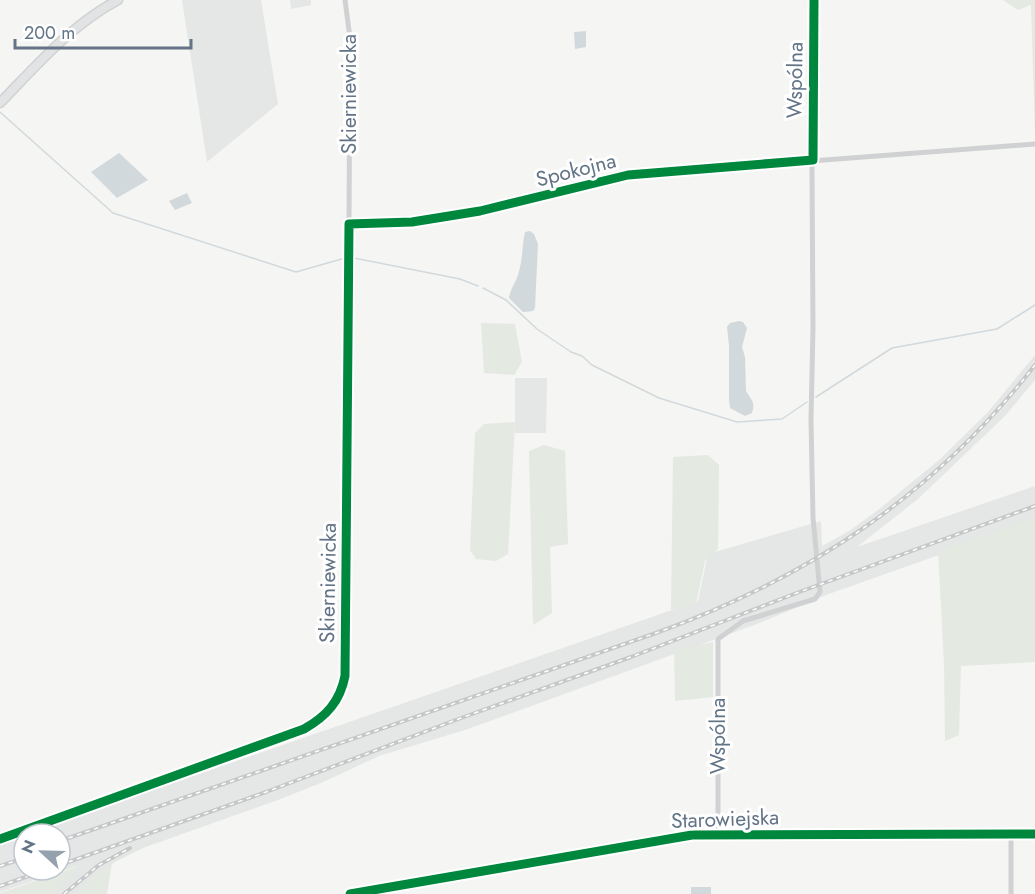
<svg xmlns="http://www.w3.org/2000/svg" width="1035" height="894" font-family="Jost,sans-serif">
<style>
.built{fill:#e5e7e6}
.green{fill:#e4e9e1}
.water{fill:#d2d9dd}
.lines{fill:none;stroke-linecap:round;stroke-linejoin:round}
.stream{stroke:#d2d9dd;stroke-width:1.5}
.primary-casing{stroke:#d0d2d2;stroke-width:11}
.minor{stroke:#d0d1d2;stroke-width:5}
.tertiary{stroke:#d0d1d2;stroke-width:7}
.primary{stroke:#e2e3e4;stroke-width:8}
.rail-casing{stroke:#c6c7c8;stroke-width:4}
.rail{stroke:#fff;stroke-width:1.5;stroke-dasharray:4.5;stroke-linecap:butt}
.cycleway-casing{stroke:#fff;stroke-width:13}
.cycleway{stroke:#00873e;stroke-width:9}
.labels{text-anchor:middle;stroke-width:6;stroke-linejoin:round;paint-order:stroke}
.street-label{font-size:21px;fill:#627486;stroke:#fff}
</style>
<rect width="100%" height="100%" fill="#f5f5f3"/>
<g class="built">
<polygon points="182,0 261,0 278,104 207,162"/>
<polygon points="290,0 311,0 311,5 291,9"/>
<polygon points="1035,355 1035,380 1005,416 918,499 857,547 1035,486 1035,521 826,595 757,624 465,730 379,756 321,783 278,800 143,848 115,862 106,869 85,894 49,894 77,866 0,892 0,843 24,835 24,870 60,870 60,834 26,834 698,601 708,554 821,521 822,546 849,531 878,510 939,460 988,412"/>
<polygon points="515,378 547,378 546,433 515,433"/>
</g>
<g class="green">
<polygon points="1003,0 1035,0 1035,136 1031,5 1018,10"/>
<polygon points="481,323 515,324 522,362 514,375 484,373"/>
<polygon points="515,422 508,554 496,561 476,559 470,550 475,433 484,424"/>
<polygon points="544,445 565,451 568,544 550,547 552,613 533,625 529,451"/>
<polygon points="708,455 719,465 718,549 705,561 696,604 671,610 673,457"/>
<polygon points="1035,518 1035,662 961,666 959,735 945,741 944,664 938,551"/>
<polygon points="713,642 713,697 675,701 674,650"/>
<polygon points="112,863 107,894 75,894 93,876"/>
<polygon points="79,866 52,894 0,894 0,893"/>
</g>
<g class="water">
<polygon points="586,31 586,47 575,49 574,32"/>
<polygon points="119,153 148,180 117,198 91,172"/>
<polygon points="187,193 192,203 175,210 169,201"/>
<path d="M 530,231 L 534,234 L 538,244 L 535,308 L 533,311 L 523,312 L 509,298 C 511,286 517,282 519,271 C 523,258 522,244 525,232 Z"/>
<path d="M 739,321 L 743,322 L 747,328 L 742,347 L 745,357 L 746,391 C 751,400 756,402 752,413 L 745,416 L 730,408 L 729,400 L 729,346 L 727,327 L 730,323 Z"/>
<rect x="691" y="887" width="20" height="7"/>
</g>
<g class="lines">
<g class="stream">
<polyline points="0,112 113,213 296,272 345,258"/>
<polyline points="354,258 460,279 478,286"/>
<polyline points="483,288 506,300 537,329 571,352 582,356 592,365 659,398 737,422 782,419 807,402"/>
<polyline points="816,397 892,348 997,329 1035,305"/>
</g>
<g class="primary-casing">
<path id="primary" d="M 0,103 C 36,66 71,25 118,0"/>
</g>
<g class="minor">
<polyline points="349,224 412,222 480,211 628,175 1035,144"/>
<polyline points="718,834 718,639 743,621 815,599 820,592 813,518 811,420 813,328 812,172 814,0"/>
<path d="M 0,839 L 304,729 C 327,716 340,701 345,676 L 348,414 L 350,38 L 345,0"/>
<polyline points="1011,894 1011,834"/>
</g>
<polyline class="tertiary" points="350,894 692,835 1035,834"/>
<use href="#primary" class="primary"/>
<g class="rail-casing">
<g id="rail">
<path d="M 60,841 L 656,633 C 810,577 934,495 1035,365"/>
<polyline points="60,865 266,792 461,718 631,657 802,591 1035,506"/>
<polyline points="0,866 24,858"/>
<polyline points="0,886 45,870"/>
<polyline points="64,894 99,865 130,848"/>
</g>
</g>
<use href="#rail" class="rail"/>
<g class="cycleway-casing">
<g id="cycleway">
<path d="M 0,839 L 304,729 C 327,716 340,701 345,676 L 349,224 L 412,222 L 480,211 L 628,175 L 813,160 L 814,0"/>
<polyline points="350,894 692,835 1035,834"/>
</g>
</g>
<use href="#cycleway" class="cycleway"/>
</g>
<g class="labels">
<g class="street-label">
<text transform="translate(795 80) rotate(-89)" y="7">Wspólna</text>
<text transform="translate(349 94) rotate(-90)" y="7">Skierniewicka</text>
<text transform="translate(576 170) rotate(-14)" y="7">Spokojna</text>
<text transform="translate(328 583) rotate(-89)" y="7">Skierniewicka</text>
<text transform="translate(718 736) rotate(-90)" y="7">Wspólna</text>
<text transform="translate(725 819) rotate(-2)" y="7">Starowiejska</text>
</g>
</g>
<g transform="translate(42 852) rotate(292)"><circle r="28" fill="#ffffff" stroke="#c0c7cf" stroke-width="1.5"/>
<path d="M0-4.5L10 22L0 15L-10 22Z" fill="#95a1ac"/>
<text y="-9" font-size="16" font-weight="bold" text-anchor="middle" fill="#627486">N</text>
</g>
<path d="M15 39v9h176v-9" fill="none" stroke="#627486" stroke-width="3"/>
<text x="24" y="39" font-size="18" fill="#627486" stroke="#ffffff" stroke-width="4.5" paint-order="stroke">200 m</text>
</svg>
